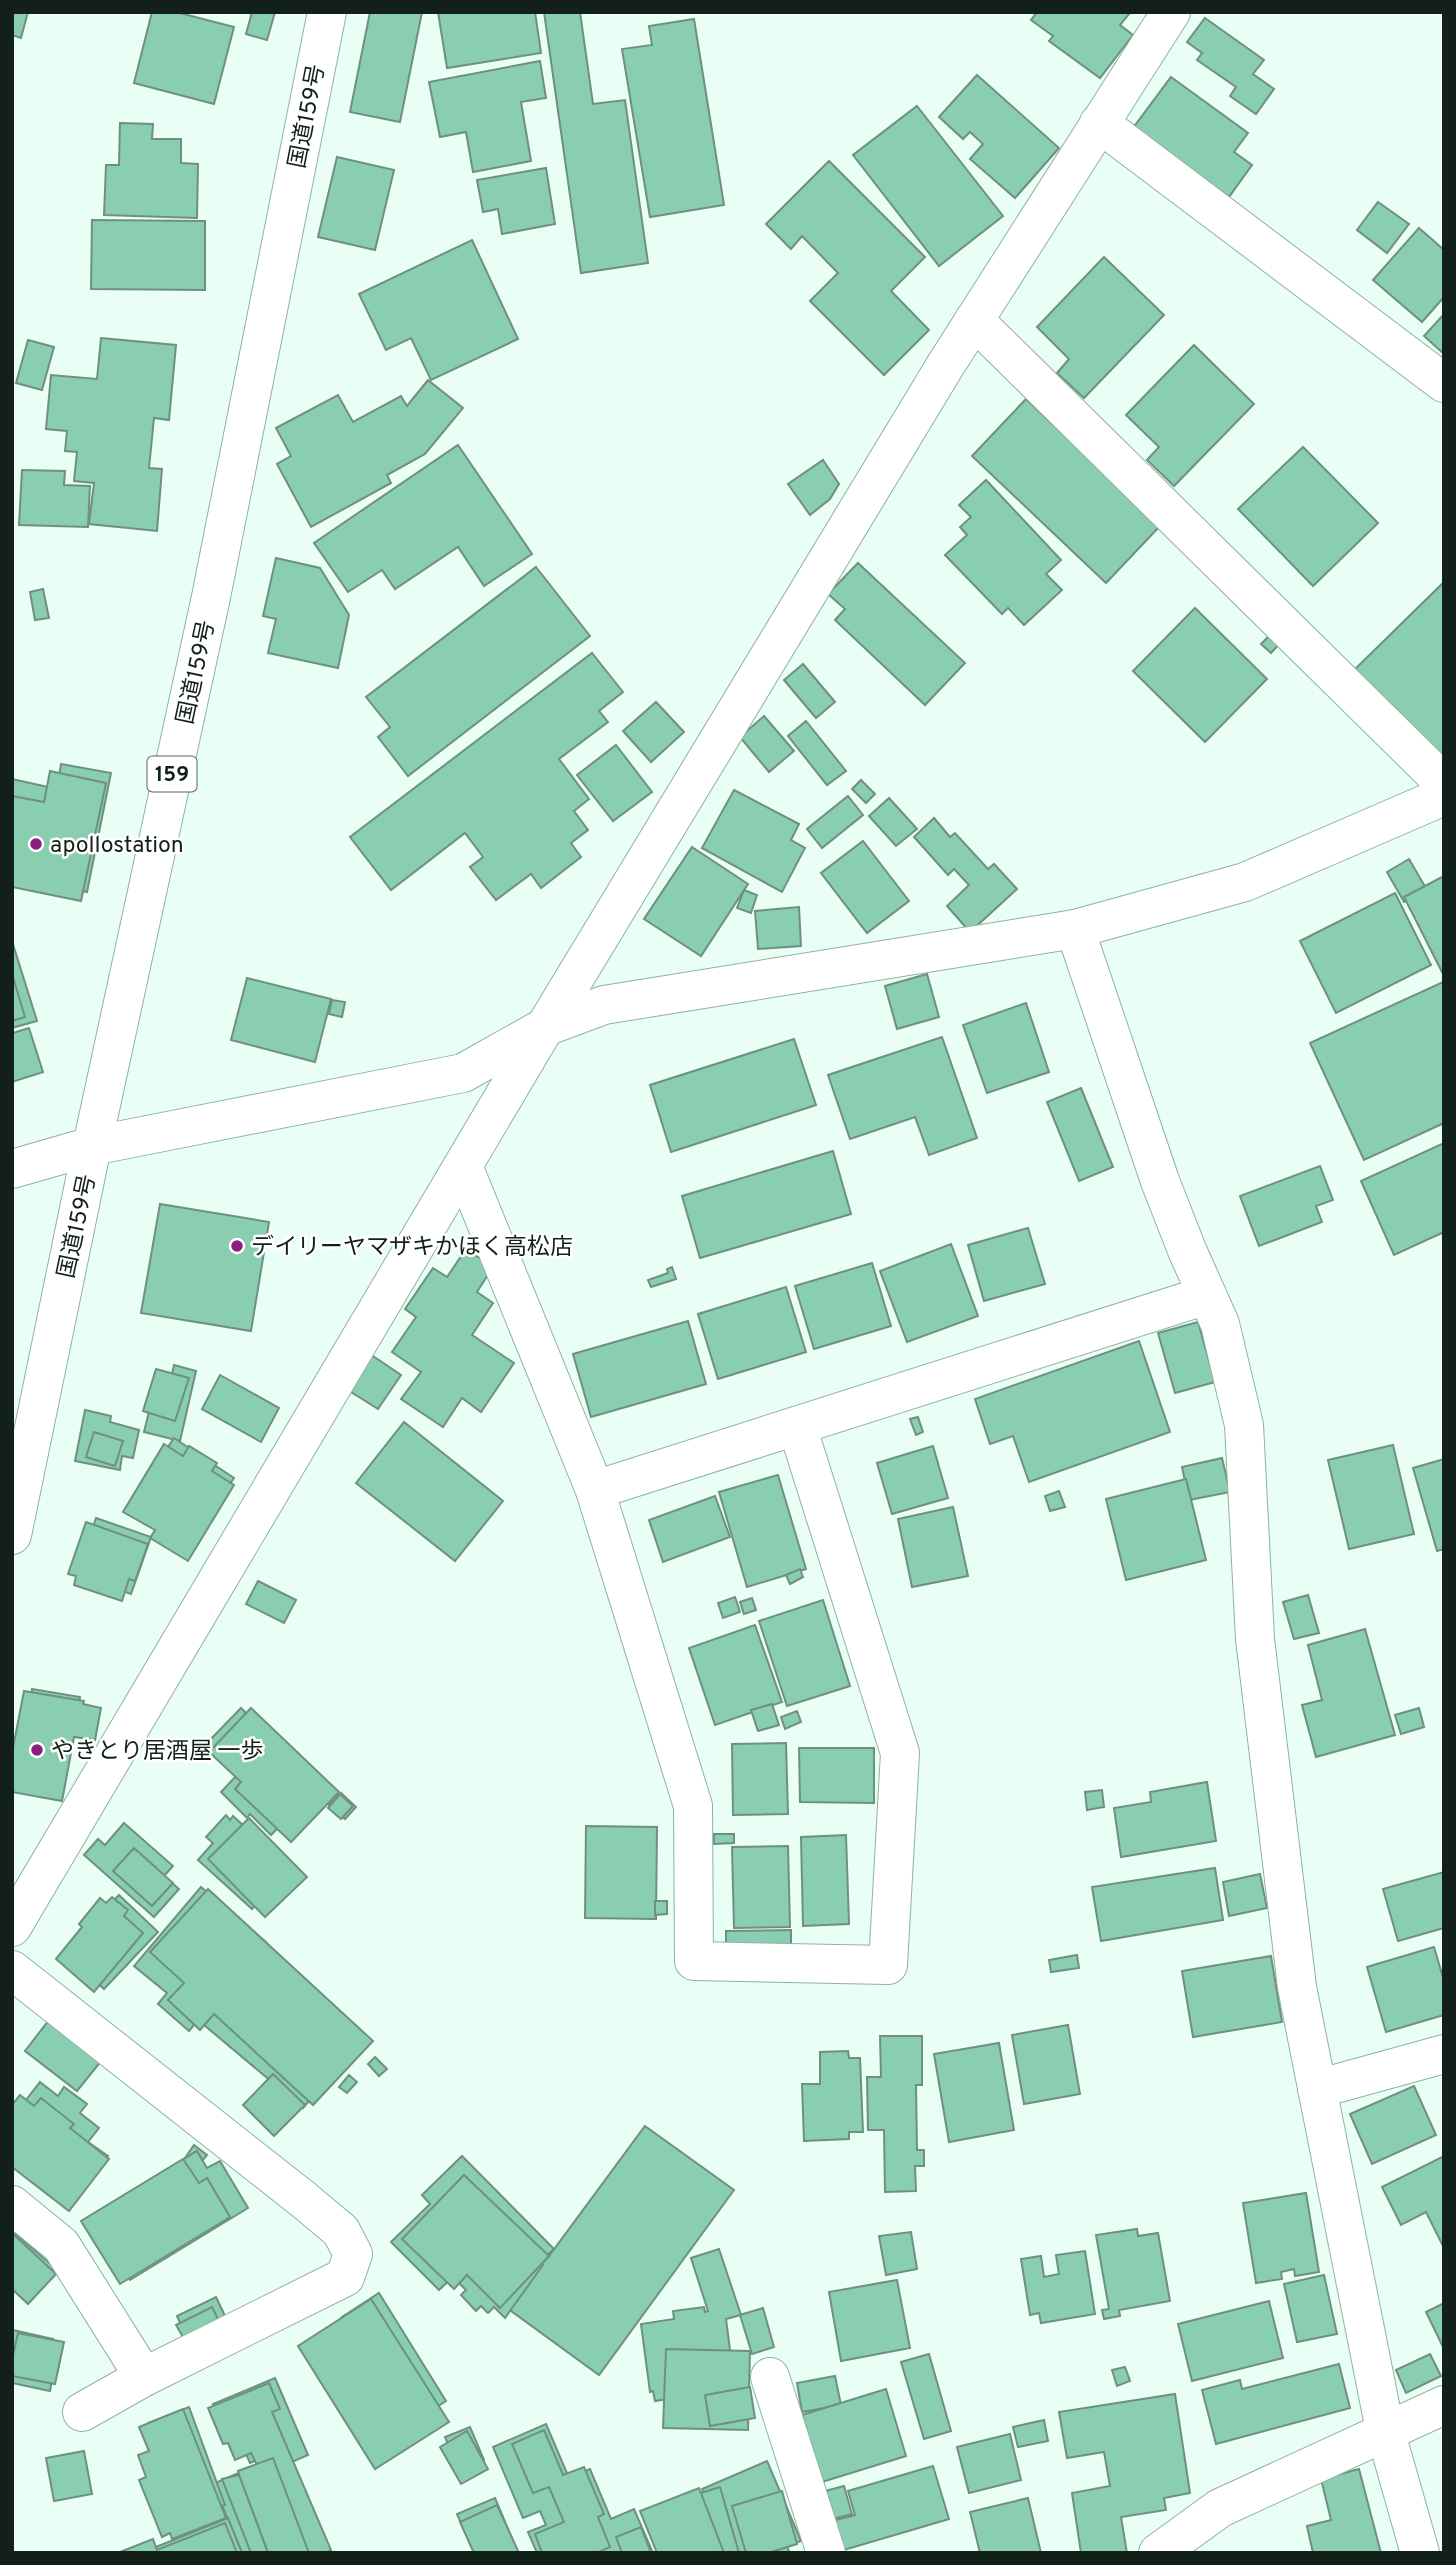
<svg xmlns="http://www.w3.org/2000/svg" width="1456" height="2565" font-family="Overpass,'Noto Sans JP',sans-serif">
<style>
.building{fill:#89ceb1;stroke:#6f9081;stroke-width:2}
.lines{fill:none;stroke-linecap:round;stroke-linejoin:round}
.street-casing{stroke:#90b2a3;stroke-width:40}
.highway-casing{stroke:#90b2a3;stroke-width:40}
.street{stroke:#fff;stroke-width:38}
.highway{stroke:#fff;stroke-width:38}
.poi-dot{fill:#8c1d81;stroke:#fff;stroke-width:2.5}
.labels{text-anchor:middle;stroke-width:5;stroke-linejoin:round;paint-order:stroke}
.shield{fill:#fff;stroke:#5a635f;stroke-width:2}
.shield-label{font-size:21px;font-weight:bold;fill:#13201a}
.street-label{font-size:23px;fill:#13201a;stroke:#fff}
.poi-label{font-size:23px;fill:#13201a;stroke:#fff;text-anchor:start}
</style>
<rect width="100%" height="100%" fill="#e9fef5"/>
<g class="building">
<polygon points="12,12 28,12 21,38 12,35"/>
<polygon points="152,12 176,12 234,27 214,104 134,83"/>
<polygon points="252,12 275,12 267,40 246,34"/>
<polygon points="370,12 422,12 400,122 350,112"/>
<polygon points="438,12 535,12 541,53 447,68"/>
<polygon points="544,12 580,12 593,104 625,100 648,263 581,273"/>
<polygon points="1037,12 1127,12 1129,14 1120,25 1133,35 1100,78 1049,41 1053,36 1031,20"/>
<polygon points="1205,18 1264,60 1253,74 1274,89 1256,114 1230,96 1236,87 1197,60 1202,53 1187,42"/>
<polygon points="694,19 724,205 650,217 622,49 652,45 649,26"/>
<polygon points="540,61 546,98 521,102 531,161 473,172 466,132 440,137 429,82"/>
<polygon points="977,75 1059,148 1015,198 970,159 983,144 970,132 963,139 939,117"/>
<polygon points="1171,77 1248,133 1234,152 1252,165 1229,197 1133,128"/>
<polygon points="917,106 1003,216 939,266 853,155"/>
<polygon points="120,123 153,124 152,139 181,139 181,163 198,164 197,218 104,215 106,165 119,165"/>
<polygon points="337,157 394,170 375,250 318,237"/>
<polygon points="829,161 925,257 891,291 929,330 884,375 810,301 838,273 802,236 791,249 766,224"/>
<polygon points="546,168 555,224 502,234 498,209 483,212 477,180"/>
<polygon points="1378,202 1409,224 1387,253 1357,230"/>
<polygon points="92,220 205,221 205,290 91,289"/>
<polygon points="1419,228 1444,250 1444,297 1422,322 1373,280"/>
<polygon points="472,240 518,339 431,380 411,338 386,350 359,294"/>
<polygon points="1104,257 1164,315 1084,398 1057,373 1069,359 1037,327"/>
<polygon points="1444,314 1444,354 1424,336"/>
<polygon points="101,338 176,345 169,420 154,418 149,468 162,469 157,531 89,524 94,483 74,481 77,452 65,451 67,431 46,429 51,375 97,379"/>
<polygon points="28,340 54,347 42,390 16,383"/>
<polygon points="1194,345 1254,404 1174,486 1147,460 1159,447 1126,415"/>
<polygon points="428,380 463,408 425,454 387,475 391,483 311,527 277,464 291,456 276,428 338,395 353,422 401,396 407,406"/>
<polygon points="1026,399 1160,526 1106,583 972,456"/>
<polygon points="458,445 532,554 484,586 458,547 395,589 382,570 348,592 314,543"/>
<polygon points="1303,447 1378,523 1313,586 1238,509"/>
<polygon points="823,460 839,484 830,499 810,515 788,484"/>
<polygon points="22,470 65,471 64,485 90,486 88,527 19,525"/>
<polygon points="986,480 1061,560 1046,574 1062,590 1024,625 1008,608 1002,614 945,555 967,535 960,527 971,517 959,505"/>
<polygon points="276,558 320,568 349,615 338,668 268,653 276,619 263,616"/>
<polygon points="858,563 965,663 925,705 835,620 845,609 828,594"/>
<polygon points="536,567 590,636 408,776 378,737 390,727 366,697"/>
<polygon points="1444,582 1444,773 1347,677"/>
<polygon points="43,589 49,618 35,620 30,592"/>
<polygon points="1195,608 1267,679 1205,742 1133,671"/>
<polygon points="1271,634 1280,643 1271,653 1261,644"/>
<polygon points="592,653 623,692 599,711 608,722 559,759 589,799 574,811 588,830 571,843 581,857 541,888 531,874 496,900 470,867 483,857 465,833 391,890 350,837"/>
<polygon points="803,664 835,702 816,718 784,680"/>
<polygon points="656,702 684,732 651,762 623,731"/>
<polygon points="764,716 794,751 769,772 740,737"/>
<polygon points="806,721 846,771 827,785 788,736"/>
<polygon points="616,745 652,792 613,821 577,775"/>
<polygon points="61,764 111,773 87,892 12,876 12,779 57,789"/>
<polygon points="50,771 106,783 81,901 12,887 12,796 44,802"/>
<polygon points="861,780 875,794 866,803 852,789"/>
<polygon points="734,790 799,824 791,840 805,848 782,892 702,848"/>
<polygon points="848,796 863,815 822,848 807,829"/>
<polygon points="889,798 917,829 896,846 869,816"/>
<polygon points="934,818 950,837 955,833 988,869 994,864 1017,889 970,932 947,906 969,885 954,869 948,875 914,837"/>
<polygon points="863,841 909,901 867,933 821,873"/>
<polygon points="692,847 748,884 701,956 644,919"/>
<polygon points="1409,859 1427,890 1404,902 1387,872"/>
<polygon points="1444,876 1444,970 1442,972 1404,897"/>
<polygon points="744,890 757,895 751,913 737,908"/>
<polygon points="1395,893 1431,965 1336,1013 1300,941"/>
<polygon points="799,907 801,946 758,949 755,911"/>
<polygon points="12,941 37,1021 12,1028"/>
<polygon points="12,974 25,1017 12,1021"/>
<polygon points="927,974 939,1017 897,1029 885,986"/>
<polygon points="247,978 331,999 315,1062 231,1040"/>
<polygon points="1443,982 1444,1123 1364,1160 1310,1043"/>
<polygon points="332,1000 345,1002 342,1017 329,1014"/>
<polygon points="1026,1003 1049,1072 987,1093 963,1025"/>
<polygon points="29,1028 43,1072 12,1082 12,1030 13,1033"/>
<polygon points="942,1037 977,1138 929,1155 915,1117 850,1139 828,1075"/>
<polygon points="794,1039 816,1105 671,1152 650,1085"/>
<polygon points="1081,1088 1113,1167 1079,1181 1047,1102"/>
<polygon points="1444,1143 1444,1232 1394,1255 1361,1181"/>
<polygon points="833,1151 851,1214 700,1258 682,1196"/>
<polygon points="1320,1166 1333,1200 1316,1206 1322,1222 1259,1246 1240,1196"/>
<polygon points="160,1204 269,1222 251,1331 141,1313"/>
<polygon points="1028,1228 1045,1284 984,1301 968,1245"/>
<polygon points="951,1244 978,1316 907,1342 880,1271"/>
<polygon points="466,1249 493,1267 477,1292 493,1303 472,1335 514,1363 481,1412 462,1398 443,1427 401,1399 421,1372 392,1352 416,1317 405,1309 433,1268 447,1277"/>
<polygon points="872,1263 891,1326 814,1349 795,1286"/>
<polygon points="672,1267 676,1279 651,1287 648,1280 668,1273 667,1269"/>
<polygon points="786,1287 806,1352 718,1379 698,1314"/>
<polygon points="688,1321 706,1384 591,1417 573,1354"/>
<polygon points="1198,1322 1215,1382 1175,1393 1158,1333"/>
<polygon points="1139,1341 1170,1432 1029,1482 1013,1436 990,1444 975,1399"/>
<polygon points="367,1352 401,1375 378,1409 343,1387"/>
<polygon points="174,1365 196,1371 180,1441 144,1432 158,1375 171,1378"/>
<polygon points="156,1369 189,1378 175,1421 143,1411"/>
<polygon points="220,1375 279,1408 261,1442 202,1409"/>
<polygon points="85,1410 111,1416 110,1422 139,1430 133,1458 122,1456 120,1470 75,1461"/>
<polygon points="918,1417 923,1432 916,1435 910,1419"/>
<polygon points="404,1422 503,1501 455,1561 356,1483"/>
<polygon points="94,1432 123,1441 115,1466 86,1457"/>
<polygon points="174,1438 234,1478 191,1542 131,1502"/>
<polygon points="164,1444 183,1456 189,1446 217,1463 212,1471 234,1485 188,1561 150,1538 155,1530 123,1512"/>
<polygon points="1393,1445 1414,1534 1349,1549 1328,1460"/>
<polygon points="933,1446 948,1498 892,1514 877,1463"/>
<polygon points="1222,1458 1230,1492 1189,1500 1182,1467"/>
<polygon points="1444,1459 1444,1549 1437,1551 1413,1468"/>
<polygon points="778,1475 806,1569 747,1587 719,1492"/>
<polygon points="1186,1479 1206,1560 1126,1580 1106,1499"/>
<polygon points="1059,1491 1065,1507 1050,1511 1045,1496"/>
<polygon points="715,1496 730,1537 663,1562 649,1520"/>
<polygon points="953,1507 968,1576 912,1587 898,1519"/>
<polygon points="96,1518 151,1537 131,1594 88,1579 92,1568 81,1564"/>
<polygon points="86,1522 148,1544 135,1581 129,1579 122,1601 74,1585 76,1576 68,1574"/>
<polygon points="800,1569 803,1577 790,1584 786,1575"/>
<polygon points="258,1581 296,1600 284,1623 246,1604"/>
<polygon points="1308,1595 1319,1633 1294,1639 1283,1602"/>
<polygon points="735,1597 740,1612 723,1618 718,1603"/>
<polygon points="752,1598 756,1610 744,1614 740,1602"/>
<polygon points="823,1600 850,1686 787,1706 759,1621"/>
<polygon points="755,1625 782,1702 715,1725 689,1648"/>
<polygon points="1365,1629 1395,1735 1316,1757 1302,1705 1322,1700 1308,1645"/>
<polygon points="32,1689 80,1697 63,1794 16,1786"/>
<polygon points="24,1691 84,1701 83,1704 101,1708 95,1740 74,1737 62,1801 12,1792 12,1753"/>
<polygon points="772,1704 779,1725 758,1731 751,1710"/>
<polygon points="241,1708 278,1745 283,1740 334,1790 292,1832 283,1823 271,1835 250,1814 247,1818 221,1792 237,1775 206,1744"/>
<polygon points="251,1708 339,1792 291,1842 235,1789 241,1782 209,1752"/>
<polygon points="1419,1708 1424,1727 1401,1734 1395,1715"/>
<polygon points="797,1711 801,1722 785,1729 781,1717"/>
<polygon points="786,1743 788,1814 733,1815 732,1744"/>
<polygon points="799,1748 874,1748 874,1803 800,1802"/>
<polygon points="1207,1782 1216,1841 1121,1857 1114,1808 1151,1802 1150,1792"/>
<polygon points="1102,1790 1104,1807 1087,1810 1085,1792"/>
<polygon points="341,1793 356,1807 345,1819 329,1805"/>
<polygon points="340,1794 353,1806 341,1819 328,1808"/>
<polygon points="226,1815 230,1820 233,1816 293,1871 282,1883 279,1880 252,1909 198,1860 213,1843 206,1837"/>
<polygon points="249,1818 307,1877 265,1917 208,1859"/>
<polygon points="124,1823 173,1866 164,1876 179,1889 154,1917 84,1855 98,1839 105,1845"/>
<polygon points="586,1826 657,1827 656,1919 585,1918"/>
<polygon points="714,1834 734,1834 734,1843 714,1844"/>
<polygon points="846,1835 849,1924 803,1926 801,1837"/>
<polygon points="788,1846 790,1927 734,1928 732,1847"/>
<polygon points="134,1848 173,1883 152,1906 113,1871"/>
<polygon points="1215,1868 1223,1920 1101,1941 1092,1887"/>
<polygon points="1444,1872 1444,1928 1398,1941 1383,1889"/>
<polygon points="1260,1874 1267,1908 1229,1916 1223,1882"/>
<polygon points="201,1887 266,1942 256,1954 359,2041 303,2108 198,2020 189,2031 158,2004 167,1993 134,1966"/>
<polygon points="208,1889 373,2041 313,2105 214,2014 200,2030 168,2000 184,1983 150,1952"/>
<polygon points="119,1895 158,1932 104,1989 65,1952"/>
<polygon points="112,1897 128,1910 124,1916 143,1933 94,1992 56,1959 82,1927 79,1924 100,1898 106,1903"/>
<polygon points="655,1901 667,1901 667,1914 655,1915"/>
<polygon points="791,1930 791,1946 726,1949 726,1931"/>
<polygon points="1434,1947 1444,1981 1444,2015 1386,2032 1367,1967"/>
<polygon points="1077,1955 1079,1968 1051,1972 1049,1960"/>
<polygon points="1271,1956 1282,2022 1193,2037 1182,1971"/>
<polygon points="49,2020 102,2060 77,2091 25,2051"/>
<polygon points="1068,2025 1080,2094 1024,2104 1012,2035"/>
<polygon points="880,2036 922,2036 922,2085 916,2085 917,2150 924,2150 924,2166 915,2166 916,2191 885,2192 884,2130 868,2130 867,2077 881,2077"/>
<polygon points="999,2043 1014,2130 949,2142 934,2054"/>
<polygon points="848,2051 849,2058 860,2058 863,2132 849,2132 849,2139 804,2141 802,2084 820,2084 820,2052"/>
<polygon points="375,2057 387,2069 379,2076 368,2064"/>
<polygon points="273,2074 305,2105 274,2136 243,2105"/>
<polygon points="349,2075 357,2082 347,2093 339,2087"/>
<polygon points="40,2082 58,2096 64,2087 87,2104 80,2113 99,2128 88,2142 108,2156 71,2203 12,2159 12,2118"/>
<polygon points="1414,2086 1436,2135 1372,2164 1350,2114"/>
<polygon points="20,2095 34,2106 41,2098 74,2124 70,2128 109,2159 69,2211 12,2167 12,2105"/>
<polygon points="645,2126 734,2190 599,2375 503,2305 549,2256"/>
<polygon points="194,2145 207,2155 197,2167 185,2158"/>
<polygon points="197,2151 207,2168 220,2161 248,2208 130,2280 90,2216"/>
<polygon points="462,2156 554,2249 541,2261 543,2265 505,2318 494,2307 488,2313 481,2306 476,2311 461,2295 466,2290 453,2277 439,2290 391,2242 430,2204 422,2195"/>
<polygon points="1444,2156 1444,2248 1426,2212 1401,2225 1382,2187"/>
<polygon points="183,2159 199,2183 207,2178 230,2217 120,2284 81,2221"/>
<polygon points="464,2175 549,2256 500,2308 467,2275 454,2289 402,2239"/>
<polygon points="1306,2193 1319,2272 1295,2276 1294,2269 1281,2272 1282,2279 1256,2283 1243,2203"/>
<polygon points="1137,2229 1138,2236 1158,2233 1170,2301 1119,2310 1120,2316 1104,2319 1102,2310 1109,2309 1096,2235"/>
<polygon points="12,2231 54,2267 30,2296 12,2282"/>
<polygon points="911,2232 917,2269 886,2275 879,2236"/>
<polygon points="12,2233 56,2274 28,2304 12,2289"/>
<polygon points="719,2249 741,2315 726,2319 732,2365 720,2366 723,2387 685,2392 686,2396 655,2401 653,2391 650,2392 641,2324 674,2319 673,2311 704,2307 705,2312 708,2311 691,2258"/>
<polygon points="1085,2251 1095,2314 1041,2323 1039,2313 1030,2315 1021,2259 1041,2256 1044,2277 1059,2274 1056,2255"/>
<polygon points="1324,2275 1337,2334 1297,2342 1284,2284"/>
<polygon points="897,2280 910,2348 841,2361 829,2292"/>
<polygon points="379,2293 446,2401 371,2448 314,2357 352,2333 342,2317"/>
<polygon points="216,2297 226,2318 186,2337 177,2316"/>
<polygon points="371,2299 449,2422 375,2469 298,2346"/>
<polygon points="1269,2301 1283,2358 1192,2381 1178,2324"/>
<polygon points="1444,2303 1444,2349 1426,2312"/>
<polygon points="212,2307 219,2321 184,2339 176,2325"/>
<polygon points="763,2308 774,2347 752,2354 740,2315"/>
<polygon points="13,2330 53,2339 52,2342 63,2345 57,2374 53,2374 50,2391 12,2383"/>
<polygon points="18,2333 64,2342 55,2384 12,2376 12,2360"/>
<polygon points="666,2349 750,2351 748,2430 663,2428"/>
<polygon points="929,2354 951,2431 924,2439 901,2362"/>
<polygon points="1430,2354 1441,2376 1406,2393 1396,2370"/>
<polygon points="1339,2364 1350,2408 1216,2444 1202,2390 1240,2380 1242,2389"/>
<polygon points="1125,2367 1130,2381 1117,2386 1112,2370"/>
<polygon points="835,2376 841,2405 802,2412 797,2383"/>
<polygon points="275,2378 308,2455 285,2465 278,2451 250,2463 242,2445 232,2449 213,2404"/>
<polygon points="269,2383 280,2409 272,2412 331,2550 326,2553 242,2553 213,2484 257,2465 251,2453 235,2460 228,2443 223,2444 208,2408"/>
<polygon points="750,2387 755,2418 710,2426 705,2395"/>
<polygon points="886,2389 906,2456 822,2482 802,2415"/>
<polygon points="1175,2394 1190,2493 1164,2498 1166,2510 1121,2517 1127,2553 1081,2553 1072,2493 1110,2486 1104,2452 1067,2458 1059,2412"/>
<polygon points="189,2407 225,2505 167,2525 147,2470 164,2464 148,2423"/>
<polygon points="183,2409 226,2518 172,2539 170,2533 162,2537 139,2480 146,2477 138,2455 149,2451 139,2427"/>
<polygon points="1044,2420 1048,2441 1018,2447 1013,2427"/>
<polygon points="546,2424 569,2478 590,2469 611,2519 634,2509 653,2553 537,2553 528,2532 546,2525 540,2511 523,2518 493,2447"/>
<polygon points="470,2427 484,2460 460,2470 445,2437"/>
<polygon points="544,2430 563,2475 584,2467 604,2514 598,2517 610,2547 597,2553 542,2553 535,2534 564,2522 549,2487 533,2493 512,2444"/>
<polygon points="467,2431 488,2469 461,2484 440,2447"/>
<polygon points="1010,2434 1021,2480 969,2493 957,2447"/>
<polygon points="84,2451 92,2494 54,2501 46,2458"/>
<polygon points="273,2458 309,2553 268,2553 239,2475 238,2471"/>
<polygon points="767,2461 801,2541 787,2546 789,2551 786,2553 729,2553 702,2489"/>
<polygon points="933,2466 949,2519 837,2552 828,2522 855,2515 848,2491"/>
<polygon points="1359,2469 1381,2553 1313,2553 1307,2526 1331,2520 1321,2479"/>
<polygon points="239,2475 268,2553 251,2553 222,2479"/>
<polygon points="844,2486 852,2514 833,2519 825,2491"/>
<polygon points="720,2487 739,2553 677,2553 662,2505"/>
<polygon points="699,2488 724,2553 657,2553 640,2511"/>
<polygon points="782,2491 797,2544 768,2553 746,2553 732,2506"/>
<polygon points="495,2498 518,2553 474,2553 457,2514"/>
<polygon points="1028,2498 1041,2553 980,2553 970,2512"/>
<polygon points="497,2505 519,2553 474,2553 460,2522"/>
<polygon points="228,2518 242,2553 141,2553"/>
<polygon points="225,2523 237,2553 120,2552 153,2539 157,2550"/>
<polygon points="641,2527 651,2553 622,2553 616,2537"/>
</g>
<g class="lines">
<g class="street-casing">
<g id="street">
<polyline points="1099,123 1444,383"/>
<polyline points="974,320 1444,783"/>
<polyline points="1075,929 1160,1181 1187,1250 1220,1324 1244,1425 1255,1639 1297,1987 1385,2430 1420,2553"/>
<polyline points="463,1166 595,1490 693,1806 694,1961 888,1965 900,1753 797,1426"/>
<polyline points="12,1169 92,1146 463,1073 545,1027 604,1005 1075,929 1245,882 1444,796"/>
<polyline points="595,1490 1207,1295"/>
<polyline points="12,1927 545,1027 945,366 1171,12"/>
<polyline points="12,1970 304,2200 341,2231 353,2254 345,2277 144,2377 82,2412"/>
<polyline points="1317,2089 1444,2054"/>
<polyline points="12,2205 61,2245 144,2377"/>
<polyline points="770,2377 826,2553"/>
<polyline points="1158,2553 1220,2508 1444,2405"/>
</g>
</g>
<g class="highway-casing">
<polyline id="highway" points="12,1535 92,1146 211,597 327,12"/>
</g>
<use href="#street" class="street"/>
<use href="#highway" class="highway"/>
</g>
<g class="poi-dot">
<circle cx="36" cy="844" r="7"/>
<circle cx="237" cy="1246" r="7"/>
<circle cx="37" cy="1750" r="7"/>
</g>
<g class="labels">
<rect class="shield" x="147.5" y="756.5" width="49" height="35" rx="5"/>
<g class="shield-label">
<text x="172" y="781">159</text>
</g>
<g class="street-label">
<text transform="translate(306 116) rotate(-79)" y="8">国道159号</text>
<text transform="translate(195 672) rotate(-78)" y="8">国道159号</text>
<text transform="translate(76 1226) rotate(-78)" y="8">国道159号</text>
</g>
<g class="poi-label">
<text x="50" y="852">apollostation</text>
<text x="251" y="1254">デイリーヤマザキかほく高松店</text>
<text x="51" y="1758">やきとり居酒屋 一歩</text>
</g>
</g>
<rect width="1456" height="2565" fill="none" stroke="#13201a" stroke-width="28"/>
</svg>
